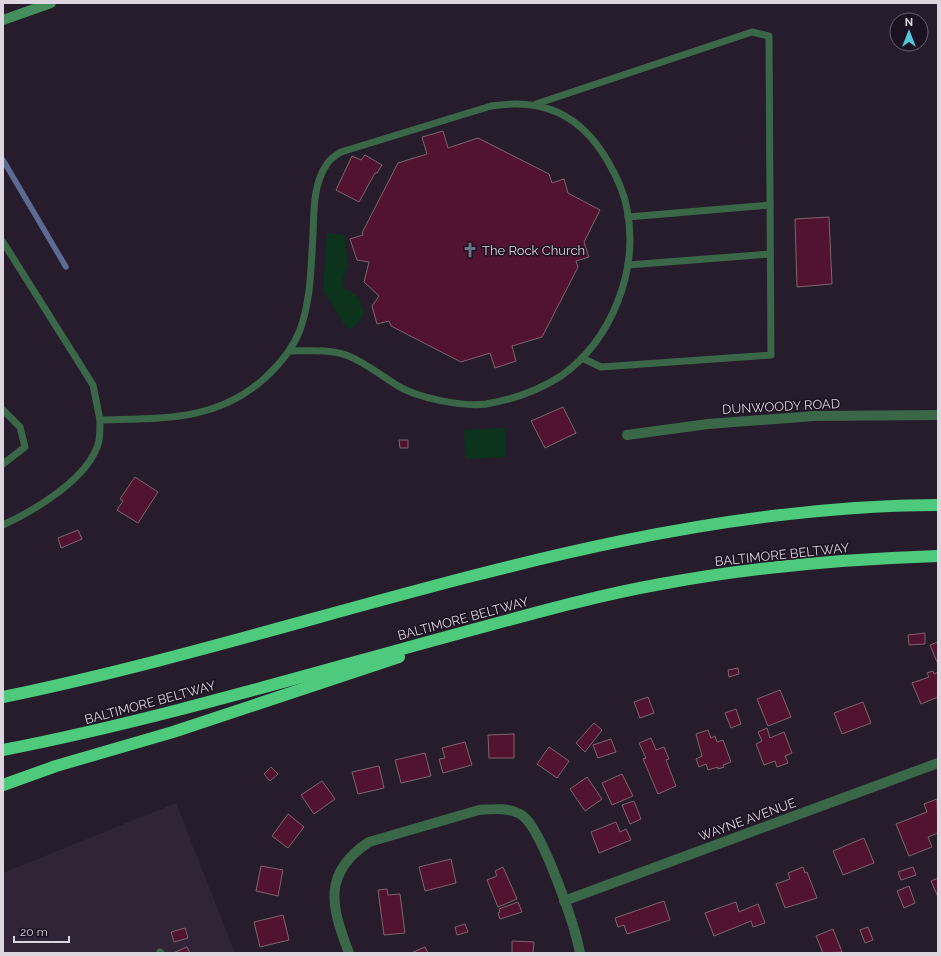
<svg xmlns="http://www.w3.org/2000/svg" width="941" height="956" font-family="Raleway,sans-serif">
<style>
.built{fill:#322437}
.green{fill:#0c341d}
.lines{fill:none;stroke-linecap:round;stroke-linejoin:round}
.stream{stroke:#5c6a94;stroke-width:5.5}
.building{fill:#521333;stroke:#7c656e}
.lane{stroke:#3a6748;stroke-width:7}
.street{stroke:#3a6748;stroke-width:10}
.secondary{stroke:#448f5d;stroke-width:10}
.highway{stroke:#4dca7c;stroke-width:12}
.labels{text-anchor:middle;stroke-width:3;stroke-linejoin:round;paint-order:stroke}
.poi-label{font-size:13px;fill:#ddd6e0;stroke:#1d1221;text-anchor:start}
.street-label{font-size:13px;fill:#ddd6e0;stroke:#1d1221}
</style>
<rect width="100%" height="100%" fill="#261c2b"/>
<polygon class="built" points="176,803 235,953 3,953 3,873"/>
<g class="green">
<polygon points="327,233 344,235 348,265 343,278 344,288 359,297 364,314 359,322 351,329 346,327 323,290"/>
<polygon points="505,428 506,457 465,459 464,430"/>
</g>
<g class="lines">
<polyline class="stream" points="3,160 66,267"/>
</g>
<g class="building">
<polygon points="443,131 448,148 478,138 549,174 552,183 564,179 568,193 600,210 584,242 589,257 576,261 578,267 542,337 512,346 516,361 495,368 490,353 461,362 391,326 389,321 377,324 372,306 379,296 364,282 369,262 357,260 350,239 363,235 362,233 398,163 427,154 422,137"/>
<polygon points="365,155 382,165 377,173 375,173 359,202 336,190 352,156 361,160"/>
<polygon points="829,217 832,284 797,287 795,219"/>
<polygon points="563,407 576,433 545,448 531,421"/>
<polygon points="399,440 408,440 408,448 400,448"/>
<polygon points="135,477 158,492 138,523 117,510 123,501 120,499"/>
<polygon points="78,530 82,539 61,548 58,538"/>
<polygon points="925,633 925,644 909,645 908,635"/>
<polygon points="938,642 938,662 937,662 930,645"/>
<polygon points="738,668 739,674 729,677 728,670"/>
<polygon points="933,671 934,674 938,672 938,697 921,704 912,683 929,677 927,673"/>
<polygon points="780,690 791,717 768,726 757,699"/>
<polygon points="648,697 654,713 640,718 634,702"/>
<polygon points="863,702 871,723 842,734 834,713"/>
<polygon points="736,709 741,724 731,728 725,713"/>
<polygon points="594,723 602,730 585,752 576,743"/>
<polygon points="767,728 770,738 784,732 792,753 785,756 788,763 777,767 775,761 764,765 756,744 762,741 758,732"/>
<polygon points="708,730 711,738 715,736 717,742 723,740 731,762 723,765 724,767 718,769 718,767 708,770 706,764 699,767 696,759 702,756 696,734"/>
<polygon points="514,734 514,758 489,758 488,735"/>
<polygon points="651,738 656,750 664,747 669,759 666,760 676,786 658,794 643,759 646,758 639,743"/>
<polygon points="611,739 616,752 598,758 593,745"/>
<polygon points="465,742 472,765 443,773 439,759 445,758 442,748"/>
<polygon points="549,747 569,761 557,778 537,764"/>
<polygon points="425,753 431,776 401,783 395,760"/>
<polygon points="379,766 384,788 358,794 352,772"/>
<polygon points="271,767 278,774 270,781 264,774"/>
<polygon points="622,774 633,796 612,805 602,783"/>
<polygon points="587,777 602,799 585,811 570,789"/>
<polygon points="322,781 335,799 314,814 301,795"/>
<polygon points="937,799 938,833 928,837 932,847 909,856 896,824 927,812 924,804"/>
<polygon points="634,801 641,819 630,824 622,805"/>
<polygon points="288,814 304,827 288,848 272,836"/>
<polygon points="616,822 620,832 626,829 631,840 599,853 591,832"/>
<polygon points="864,838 874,863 843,875 833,851"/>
<polygon points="451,859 456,883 425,891 419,867"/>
<polygon points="261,866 283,870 278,896 256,891"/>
<polygon points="503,867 517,899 498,907 487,880 497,876 495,871"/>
<polygon points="803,867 805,873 807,872 817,898 785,908 776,884 790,879 788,873"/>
<polygon points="913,867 916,875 901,880 898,872"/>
<polygon points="938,878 938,897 931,881"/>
<polygon points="909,886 915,903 904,908 897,891"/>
<polygon points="387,889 388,895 400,894 405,933 384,935 378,890"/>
<polygon points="664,901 670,920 627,934 624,925 618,927 615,918"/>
<polygon points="518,902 522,912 500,919 498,913 500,912 499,909"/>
<polygon points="736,902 739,912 758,904 765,923 753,927 751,921 714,936 705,913"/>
<polygon points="283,915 289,940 260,947 254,922"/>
<polygon points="465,924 468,932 457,935 455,927"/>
<polygon points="868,927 873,940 865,943 860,930"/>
<polygon points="185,928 188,938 174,942 171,932"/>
<polygon points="833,929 842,952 823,953 816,936"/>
<polygon points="512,941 534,942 533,953 512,953"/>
<polygon points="187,947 190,953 173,953"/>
<polygon points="425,947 428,953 411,953"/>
</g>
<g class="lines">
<g class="lane">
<polyline points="536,104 752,32 769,36 771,355 601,367 582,358"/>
<polyline points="628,217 770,205"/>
<path d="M 3,242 L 93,385 L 100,420 C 163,418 217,422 266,377 C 280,364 293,348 300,330 C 311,300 311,266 313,234 C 314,211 313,184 327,164 C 330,159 336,155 341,152 L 491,106 C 543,98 580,114 607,160 C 616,175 624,192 627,209 C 639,270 612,340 561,376 C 539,390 511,400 486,404 C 462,407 418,398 398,386 C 380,375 365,362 346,355 C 329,349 306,351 289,351"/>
<polyline points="628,265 770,254"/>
<polyline points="3,410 20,427 25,447 3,464"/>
<path d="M 3,525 C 35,510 90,478 99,441 C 100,434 100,427 100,420"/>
<polyline points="160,952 161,953"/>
</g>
<g class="street">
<polyline points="627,435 708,424 815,416 938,415"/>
<polyline points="564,901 938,763"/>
<path d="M 349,953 C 331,906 322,873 369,842 L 479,810 C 492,809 511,807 523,816 C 543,832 575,926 580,953"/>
</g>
<polyline class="secondary" points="3,20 51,3"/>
<g class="highway">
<path d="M 3,697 C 315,633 616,506 938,505"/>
<path d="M 3,750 C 152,721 299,677 446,637 C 517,618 588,597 661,584 C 752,567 845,559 938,556"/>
<polyline points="3,785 56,766 173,732 399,657"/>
</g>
</g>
<defs>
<g id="church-bare" transform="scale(1.2)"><path d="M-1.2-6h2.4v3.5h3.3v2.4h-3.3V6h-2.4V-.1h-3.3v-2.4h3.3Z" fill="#6b7280" stroke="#1d1221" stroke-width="2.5" paint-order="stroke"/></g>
</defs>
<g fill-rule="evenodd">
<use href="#church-bare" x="470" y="250"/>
</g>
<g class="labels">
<g class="poi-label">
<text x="482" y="255">The Rock Church</text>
</g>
<g class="street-label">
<text transform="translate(781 406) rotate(-3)" y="5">DUNWOODY ROAD</text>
<text transform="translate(782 554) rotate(-6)" y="5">BALTIMORE BELTWAY</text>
<text transform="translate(463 618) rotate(-15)" y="5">BALTIMORE BELTWAY</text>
<text transform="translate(150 702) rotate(-15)" y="5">BALTIMORE BELTWAY</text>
<text transform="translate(747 819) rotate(-20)" y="5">WAYNE AVENUE</text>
</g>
</g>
<rect width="941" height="956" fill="none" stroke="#ddd6e0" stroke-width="8"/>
<g transform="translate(909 32)"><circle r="19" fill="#1d1221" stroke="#6a606d"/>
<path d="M0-3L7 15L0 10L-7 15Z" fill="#53cadc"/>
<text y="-6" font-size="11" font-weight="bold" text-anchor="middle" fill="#ddd6e0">N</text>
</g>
<path d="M14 936v6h55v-6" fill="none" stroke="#ddd6e0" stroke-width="2"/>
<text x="20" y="936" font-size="12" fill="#ddd6e0" stroke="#1d1221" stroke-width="3" paint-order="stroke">20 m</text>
</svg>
